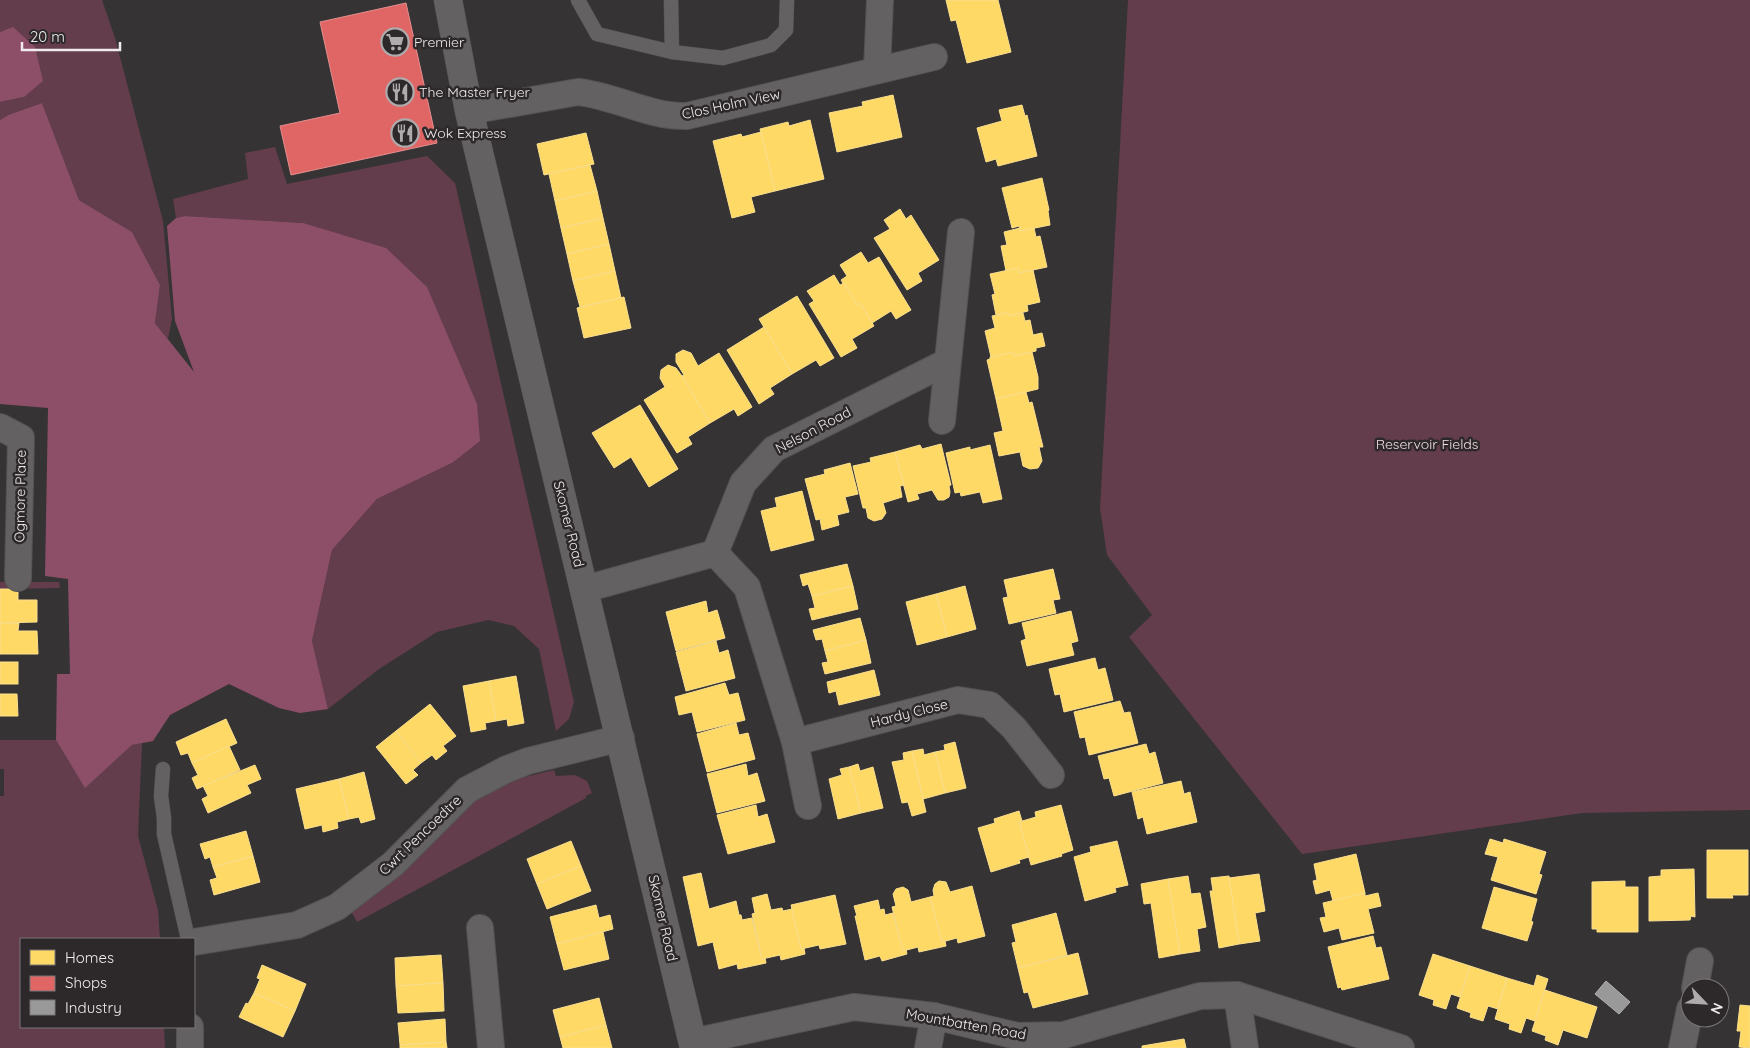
<svg xmlns="http://www.w3.org/2000/svg" width="1750" height="1048" font-family="Quicksand,sans-serif">
<style>
.green{fill:#633d4c}
.forest{fill:#8c4f67}
.homes{fill:#ffd966;stroke:#fadf8e}
.shops{fill:#e06666;stroke:#e58e8e}
.industry{fill:#999;stroke:#b3b2b2}
.lines{fill:none;stroke-linecap:round;stroke-linejoin:round}
.service-casing{stroke:#545253;stroke-width:15}
.minor-casing{stroke:#545253;stroke-width:28}
.tertiary-casing{stroke:#545253;stroke-width:29}
.service{stroke:#636162;stroke-width:14}
.minor{stroke:#636162;stroke-width:26}
.tertiary{stroke:#636162;stroke-width:28}
.labels{text-anchor:middle;stroke-width:5;stroke-linejoin:round;paint-order:stroke}
.poi-label{font-size:14px;fill:#f0eced;stroke:#2d282a;text-anchor:start}
.street-label{font-size:14px;fill:#f0eced;stroke:#2d282a}
.park-label{font-size:14px;fill:#f3dde4;stroke:#2d282a}
</style>
<rect width="100%" height="100%" fill="#363334"/>
<g class="green">
<polygon points="0,0 102,0 115,38 163,221 172,319 168,339 155,323 160,285 132,232 79,200 42,103 8,115 0,120 0,102 24,97 13,28 0,32"/>
<polygon points="1128,0 1750,0 1750,810 1582,813 1302,854 1129,637 1152,615 1107,555 1100,508"/>
<polygon points="275,147 287,184 427,156 455,183 574,702 569,719 556,731 539,649 514,626 488,620 437,632 379,669 328,709 312,641 332,550 377,499 452,463 303,223 185,216 176,218 173,199 248,179 245,153"/>
<polygon points="0,582 59,582 60,588 0,589"/>
<polygon points="0,740 56,740 85,787 132,745 142,743 138,836 158,910 160,939 21,939 21,1027 164,1027 165,1048 0,1048 0,796 4,796 4,769 0,769"/>
<polygon points="554,770 556,776 575,775 587,781 592,793 586,796 586,798 357,922 351,911 394,878 427,849 482,794 500,783"/>
</g>
<g class="forest">
<polygon points="13,27 35,47 43,81 24,97 0,102 0,32"/>
<polygon points="42,103 79,200 132,232 160,285 155,323 194,372 175,321 167,226 176,218 185,216 303,223 386,248 427,287 477,404 480,441 452,463 377,499 332,550 312,641 328,709 300,713 279,708 229,684 170,715 153,741 132,745 85,788 56,740 57,674 70,674 68,579 45,576 48,408 0,404 0,120 8,115"/>
</g>
<g class="homes">
<polygon points="946,0 998,0 1011,52 967,63 956,20 951,21"/>
<polygon points="893,95 902,137 837,152 829,113 863,106 862,102"/>
<polygon points="1022,105 1025,116 1027,115 1037,156 998,166 996,159 986,162 977,128 1002,121 999,110"/>
<polygon points="810,120 824,179 775,191 760,129 788,122 789,126"/>
<polygon points="761,132 775,191 751,197 755,212 732,218 713,141 741,134 742,137"/>
<polygon points="586,133 594,164 544,175 537,144"/>
<polygon points="590,165 597,191 555,201 549,174"/>
<polygon points="1042,178 1049,210 1048,211 1050,225 1020,231 1019,226 1012,228 1002,188"/>
<polygon points="597,191 603,218 561,228 555,201"/>
<polygon points="900,209 906,219 911,215 939,260 918,273 922,281 907,290 874,238 890,229 884,220"/>
<polygon points="603,218 609,244 567,254 561,228"/>
<polygon points="1020,228 1020,231 1034,228 1036,237 1040,236 1047,267 1019,273 1018,268 1006,271 1001,246 1007,245 1004,232"/>
<polygon points="609,244 615,271 573,281 567,254"/>
<polygon points="861,252 868,263 879,257 911,310 896,319 891,311 872,323 860,303 857,305 841,280 847,276 840,265"/>
<polygon points="1018,268 1019,273 1033,270 1040,302 1027,305 1028,311 1009,316 1008,313 996,315 992,295 995,294 990,274"/>
<polygon points="615,271 621,298 580,307 573,281"/>
<polygon points="834,275 840,285 844,283 857,305 860,303 874,326 852,339 857,348 841,357 809,304 814,301 807,291"/>
<polygon points="797,296 834,358 820,366 816,360 792,374 759,319"/>
<polygon points="624,297 631,328 584,338 577,308"/>
<polygon points="1008,313 1009,316 1023,313 1025,321 1030,320 1033,335 1042,333 1045,346 1036,348 1036,351 1014,356 1013,352 991,357 985,331 995,328 992,316"/>
<polygon points="764,327 792,374 770,388 774,394 759,404 727,350"/>
<polygon points="683,350 691,353 698,366 719,353 752,407 738,416 734,409 710,423 682,376 684,375 676,362 676,354"/>
<polygon points="1013,352 1014,356 1032,352 1038,377 1038,389 996,399 987,360 990,359 990,357"/>
<polygon points="668,365 676,368 682,376 710,423 688,437 692,444 677,453 644,400 665,387 660,378 661,370"/>
<polygon points="1026,392 1029,403 1032,402 1043,447 1039,447 1042,461 1038,468 1030,469 1023,466 1020,452 999,456 994,433 1003,431 996,399"/>
<polygon points="640,405 678,469 649,487 631,457 614,468 592,433"/>
<polygon points="941,444 951,485 949,486 950,492 949,497 944,500 938,500 932,490 917,494 919,499 908,502 895,452 920,445 922,449"/>
<polygon points="990,445 1002,499 983,503 980,492 961,496 960,492 955,493 946,453 970,447 970,450"/>
<polygon points="895,452 904,485 900,486 902,497 883,503 886,513 882,519 874,521 868,518 866,508 863,508 853,466 871,462 870,458"/>
<polygon points="850,463 858,494 845,497 849,512 837,515 839,525 822,530 820,519 816,520 805,479 825,474 824,470"/>
<polygon points="802,491 814,540 771,551 761,511 777,507 775,498"/>
<polygon points="847,564 853,586 812,596 808,584 803,586 800,575"/>
<polygon points="1053,569 1060,599 1053,600 1056,613 1009,624 1003,598 1008,597 1004,580"/>
<polygon points="853,586 858,609 812,620 809,609 815,608 812,596"/>
<polygon points="965,586 976,629 947,637 936,594"/>
<polygon points="0,589 18,589 18,600 37,600 37,622 0,623"/>
<polygon points="936,594 947,637 917,645 906,602"/>
<polygon points="706,601 708,613 717,610 725,638 676,651 666,612"/>
<polygon points="1071,611 1078,641 1071,643 1074,655 1027,666 1021,641 1026,639 1022,623"/>
<polygon points="860,618 866,640 825,651 822,639 816,640 813,630"/>
<polygon points="0,623 19,623 18,631 37,631 38,654 0,654"/>
<polygon points="866,640 871,663 825,674 822,663 828,662 825,651"/>
<polygon points="716,641 719,653 728,650 735,678 686,691 676,652"/>
<polygon points="1095,658 1098,670 1105,668 1113,700 1064,712 1060,694 1055,695 1049,669"/>
<rect x="0" y="662" width="18" height="22"/>
<polygon points="874,670 880,695 839,705 836,691 829,693 827,682"/>
<polygon points="516,676 524,723 508,726 507,719 496,721 489,681"/>
<polygon points="489,681 496,721 485,723 486,729 471,732 463,686"/>
<polygon points="725,683 729,695 738,693 745,720 697,732 692,712 679,715 675,697"/>
<polygon points="0,694 17,694 18,716 0,716"/>
<polygon points="1120,701 1124,713 1130,712 1138,743 1089,755 1085,737 1080,738 1074,712"/>
<polygon points="430,704 456,736 443,746 447,751 436,760 432,755 421,763 396,731"/>
<polygon points="226,719 237,743 192,763 188,753 181,755 176,742"/>
<polygon points="736,723 739,735 748,733 755,759 707,772 697,734"/>
<polygon points="396,731 421,763 413,770 418,775 406,784 376,747"/>
<polygon points="955,742 966,788 945,793 935,752 945,750 944,745"/>
<polygon points="1146,744 1149,754 1155,752 1163,783 1114,796 1109,778 1104,779 1098,756"/>
<polygon points="229,746 240,770 197,789 192,778 198,775 192,763"/>
<polygon points="923,749 924,755 935,752 945,793 923,799 912,751"/>
<polygon points="912,751 926,812 912,816 908,802 902,803 892,762 904,760 903,753"/>
<polygon points="746,764 748,776 757,773 765,801 717,813 707,774"/>
<polygon points="858,764 860,771 873,767 883,808 861,813 849,767"/>
<polygon points="255,765 261,779 247,785 251,793 208,813 202,799 208,796 203,786"/>
<polygon points="849,767 861,813 838,819 829,779 842,775 840,769"/>
<polygon points="364,772 375,819 361,823 359,817 349,819 339,779"/>
<polygon points="339,779 349,819 337,822 338,828 323,832 322,825 305,829 296,789"/>
<polygon points="1181,781 1184,794 1190,792 1197,822 1147,834 1143,817 1138,819 1132,792"/>
<polygon points="756,805 758,817 767,814 775,842 728,854 717,815"/>
<polygon points="1061,805 1073,850 1061,854 1062,856 1031,865 1019,822 1036,817 1035,812"/>
<polygon points="1019,811 1022,821 1019,822 1029,857 1019,860 1020,863 991,872 978,828 995,823 994,819"/>
<polygon points="246,831 253,856 213,867 210,857 205,859 200,844"/>
<polygon points="1490,839 1503,843 1504,839 1546,852 1539,874 1542,875 1536,894 1491,880 1498,857 1485,854"/>
<polygon points="571,841 581,866 537,884 527,859"/>
<polygon points="1117,841 1128,885 1115,888 1116,892 1085,901 1074,857 1091,852 1090,847"/>
<polygon points="1707,850 1748,850 1748,895 1732,895 1733,898 1707,898"/>
<polygon points="1356,854 1365,893 1333,901 1330,890 1316,894 1313,881 1317,880 1314,864"/>
<polygon points="253,856 260,882 214,895 210,880 217,878 213,867"/>
<polygon points="581,866 591,891 547,909 537,884"/>
<polygon points="1694,869 1695,917 1691,916 1690,920 1649,921 1649,877 1661,876 1661,870"/>
<polygon points="701,873 709,909 736,901 739,915 741,915 742,920 752,918 762,959 765,958 766,963 738,969 737,964 719,969 713,942 698,946 683,877"/>
<polygon points="1259,874 1265,911 1255,913 1260,941 1239,944 1229,878"/>
<polygon points="1188,876 1191,894 1200,893 1206,927 1197,929 1200,951 1180,954 1168,879"/>
<polygon points="1229,876 1239,944 1219,948 1210,891 1213,891 1211,878"/>
<polygon points="1168,879 1180,954 1159,958 1151,903 1144,904 1141,884"/>
<polygon points="939,881 946,882 950,892 972,886 985,936 958,943 957,938 942,942 930,897 934,896 933,890 935,884"/>
<polygon points="1625,881 1625,887 1638,887 1638,932 1597,932 1597,929 1592,929 1592,882"/>
<polygon points="903,887 908,890 911,902 930,897 942,942 945,941 946,946 919,952 918,947 903,951 892,907 896,906 893,894 896,889"/>
<polygon points="1494,887 1537,899 1531,921 1533,922 1527,941 1482,928"/>
<polygon points="1365,893 1365,896 1378,893 1381,906 1368,909 1374,933 1342,940 1339,928 1324,932 1320,918 1326,917 1323,903"/>
<polygon points="767,894 771,910 782,908 783,911 792,909 801,949 804,948 805,954 781,960 780,955 762,959 752,914 755,913 752,898"/>
<polygon points="835,895 846,944 820,949 819,945 801,949 791,905"/>
<polygon points="878,900 880,910 884,909 885,915 893,913 903,951 906,950 907,954 882,961 880,956 865,960 855,916 857,916 854,906"/>
<polygon points="596,905 599,918 610,915 613,929 557,944 550,917"/>
<polygon points="1056,913 1067,955 1018,968 1012,943 1016,942 1012,925"/>
<polygon points="603,932 609,959 564,970 557,944"/>
<polygon points="1373,936 1376,948 1381,947 1389,979 1342,990 1341,987 1338,988 1328,947"/>
<polygon points="1078,953 1088,994 1033,1008 1028,992 1024,993 1018,968"/>
<polygon points="1433,954 1470,966 1460,997 1451,994 1446,1009 1433,1005 1434,1000 1419,995"/>
<polygon points="441,955 443,983 396,986 395,958"/>
<polygon points="262,965 306,984 295,1011 254,993 260,979 257,978"/>
<polygon points="1470,966 1507,978 1498,1009 1488,1006 1483,1021 1470,1017 1471,1013 1457,1008"/>
<polygon points="1537,975 1548,979 1535,1021 1526,1018 1521,1033 1509,1029 1510,1024 1495,1019 1507,978 1534,986"/>
<polygon points="443,983 444,1011 398,1013 396,986"/>
<polygon points="1545,990 1597,1007 1587,1038 1563,1030 1558,1045 1545,1040 1546,1036 1532,1031"/>
<polygon points="254,993 295,1011 283,1037 239,1017 246,1003 248,1004"/>
<polygon points="599,998 606,1025 560,1037 553,1010"/>
<polygon points="1740,1005 1750,1006 1750,1048 1739,1047 1741,1031 1737,1031"/>
<polygon points="445,1019 446,1042 400,1045 398,1023"/>
<polygon points="606,1025 612,1048 563,1048 560,1037"/>
<polygon points="1184,1039 1186,1048 1142,1048 1142,1046"/>
<polygon points="446,1042 447,1048 400,1048 400,1045"/>
</g>
<polygon class="shops" points="406,3 437,143 291,175 280,126 340,113 320,22"/>
<polygon class="industry" points="1606,981 1630,1002 1619,1014 1595,994"/>
<g class="lines">
<g class="service-casing">
<g id="service">
<polyline points="578,0 597,34 672,52 723,58 771,45 786,30 787,0"/>
<polyline points="671,0 672,52"/>
<polyline points="163,769 161,796 164,818 164,834 188,939"/>
</g>
</g>
<g class="minor-casing">
<g id="minor">
<polyline points="877,70 880,0"/>
<path d="M 469,111 L 578,92 C 616,96 649,117 687,116 L 934,57"/>
<polyline points="942,421 961,232"/>
<polyline points="0,427 21,438 18,578"/>
<polyline points="715,553 747,587 795,742 808,806"/>
<polyline points="585,589 715,553 743,483 774,449 947,362"/>
<polyline points="795,742 958,700 990,705 1014,728 1051,775"/>
<polyline points="480,928 491,1048"/>
<polyline points="194,942 297,925 337,907 393,864 467,790 507,769 528,761 621,738"/>
<polyline points="1695,988 1700,961"/>
<polyline points="1237,995 1245,1048"/>
<polyline points="190,1027 190,1048"/>
<polyline points="693,1042 854,1007 934,1016 1017,1036 1064,1035 1200,996 1237,995 1401,1048"/>
<polyline points="928,1048 934,1016"/>
<polyline points="1682,1048 1690,1009"/>
</g>
</g>
<g class="tertiary-casing">
<polyline id="tertiary" points="448,0 469,111 694,1048"/>
</g>
<use href="#service" class="service"/>
<use href="#minor" class="minor"/>
<use href="#tertiary" class="tertiary"/>
</g>
<defs>
<g id="supermarket-ring" transform="scale(1.4375)"><circle r="9.5" fill="#2d282a" stroke="#afabac" stroke-width="1.5"/><path d="M-6-5.5h2.5l.6 2H6L4.5 2H-2.5L-4.4-4H-6ZM-1.5 3.2a1.3 1.3 0 1 0 .1 0ZM3 3.2a1.3 1.3 0 1 0 .1 0Z" fill="#afabac"/></g>
<g id="restaurant-ring" transform="scale(1.4375)"><circle r="9.5" fill="#2d282a" stroke="#afabac" stroke-width="1.5"/><path d="M-5-6h1v4h1v-4h1v4h1v-4h1v5L-1.5 .5V6h-2V.5L-5-1ZM5-6V6H3V1.5H1.5Q1.5-4 5-6Z" fill="#afabac"/></g>
</defs>
<g fill-rule="evenodd">
<use href="#supermarket-ring" x="395" y="42"/>
<use href="#restaurant-ring" x="400" y="92"/>
<use href="#restaurant-ring" x="405" y="133"/>
</g>
<g class="labels">
<g class="poi-label">
<text x="414" y="47">Premier</text>
<text x="419" y="97">The Master Fryer</text>
<text x="424" y="138">Wok Express</text>
</g>
<g class="street-label">
<text transform="translate(731 104) rotate(-12)" y="5">Clos Holm View</text>
<text transform="translate(813 430) rotate(-28)" y="5">Nelson Road</text>
<text transform="translate(20 496) rotate(-89)" y="5">Ogmore Place</text>
<text transform="translate(569 524) rotate(76)" y="5">Skomer Road</text>
<text transform="translate(909 713) rotate(-14)" y="5">Hardy Close</text>
<text transform="translate(420 835) rotate(-44)" y="5">Cwrt Pencoedtre</text>
<text transform="translate(663 918) rotate(77)" y="5">Skomer Road</text>
<text transform="translate(966 1024) rotate(10)" y="5">Mountbatten Road</text>
</g>
<g class="park-label">
<text x="1427" y="449">Reservoir Fields</text>
</g>
</g>
<rect x="20" y="938" width="175" height="90" fill="#2d282a" stroke="#7b7678"/>
<rect x="30" y="950" width="25" height="15" fill="#ffd966" stroke="#7b7678"/>
<text x="65" y="963" font-size="15" fill="#f0eced">Homes</text>
<rect x="30" y="976" width="25" height="15" fill="#e06666" stroke="#7b7678"/>
<text x="65" y="988" font-size="15" fill="#f0eced">Shops</text>
<rect x="30" y="1000" width="25" height="15" fill="#999999" stroke="#7b7678"/>
<text x="65" y="1013" font-size="15" fill="#f0eced">Industry</text>
<g transform="translate(1705 1003) rotate(115)"><circle r="24" fill="#2d282a" stroke="#7b7678"/>
<path d="M0-4L9 19L0 12L-9 19Z" fill="#afabac"/>
<text y="-8" font-size="14" font-weight="bold" text-anchor="middle" fill="#f0eced">N</text>
</g>
<path d="M22 42v8h98v-8" fill="none" stroke="#f0eced" stroke-width="2.5"/>
<text x="30" y="42" font-size="15" fill="#f0eced" stroke="#2d282a" stroke-width="4" paint-order="stroke">20 m</text>
</svg>
